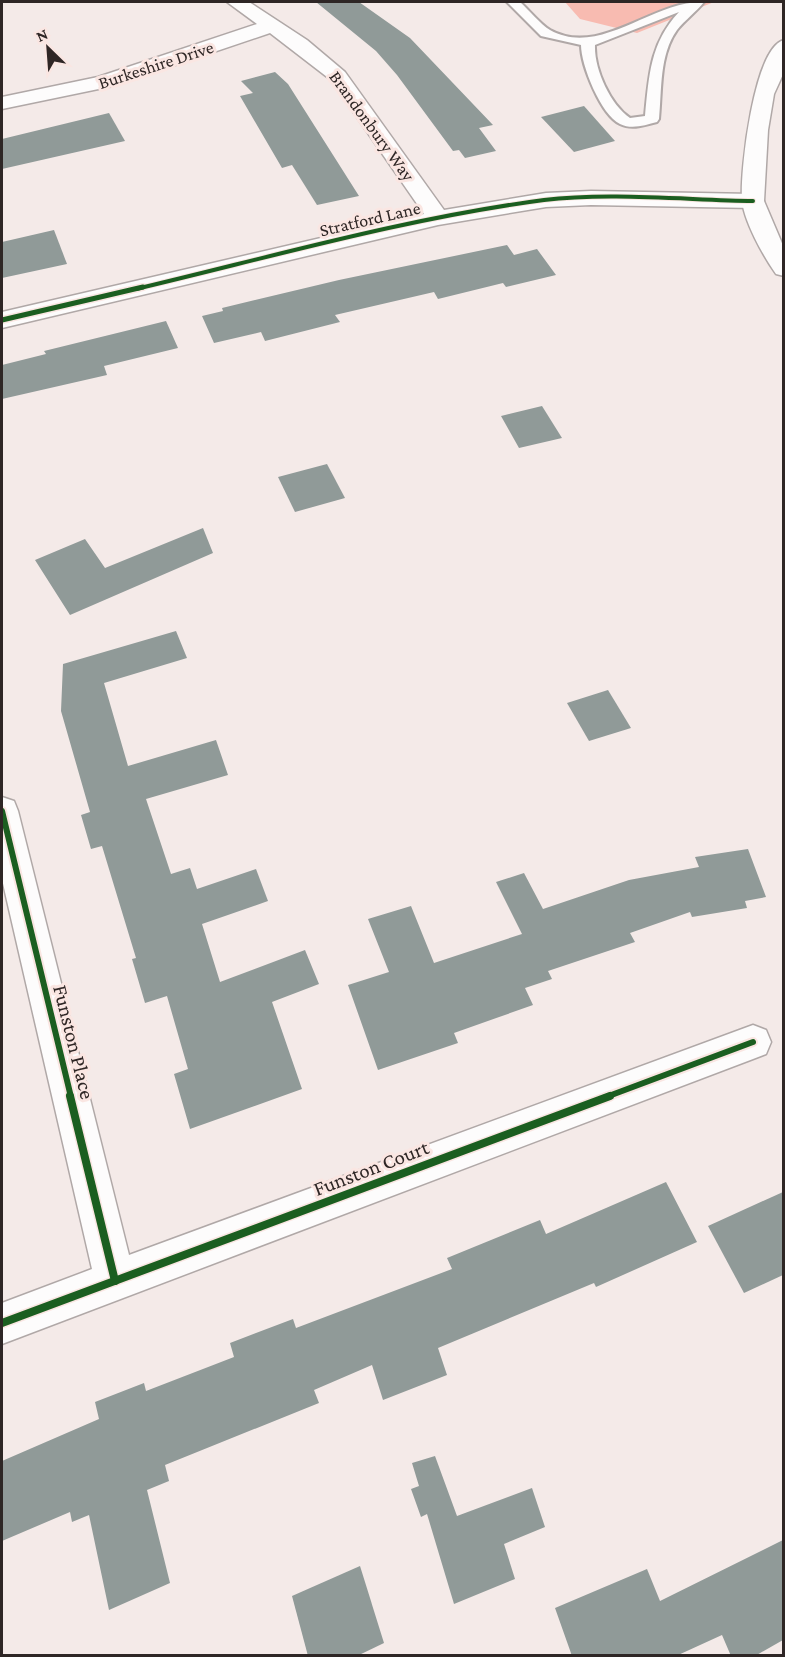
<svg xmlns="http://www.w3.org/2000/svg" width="785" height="1657" font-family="'Crimson Pro',serif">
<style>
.forest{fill:#f8bbb1}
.building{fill:#909a98}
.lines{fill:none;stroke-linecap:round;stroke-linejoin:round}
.lane-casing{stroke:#b0a8a7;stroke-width:4}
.street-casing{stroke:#b0a8a7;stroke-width:3}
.secondary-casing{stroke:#b0a8a7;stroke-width:3}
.lane{fill:#fdfcfc;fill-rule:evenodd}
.street{fill:#fdfcfc;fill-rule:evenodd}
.secondary{fill:#fdfcfc;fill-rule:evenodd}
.cycleway-far3-casing{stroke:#fae6e2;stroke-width:6}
.cycleway-far2-casing{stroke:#fae6e2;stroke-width:8}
.cycleway-far1-casing{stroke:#fae6e2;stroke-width:10}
.cycleway-casing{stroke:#fae6e2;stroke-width:11}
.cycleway-far3{stroke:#1b5e20;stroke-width:4}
.cycleway-far2{stroke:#1b5e20;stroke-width:5}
.cycleway-far1{stroke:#1b5e20;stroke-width:6}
.cycleway{stroke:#1b5e20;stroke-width:8}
.labels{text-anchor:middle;stroke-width:6;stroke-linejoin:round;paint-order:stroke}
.far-street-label{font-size:18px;fill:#2e2625;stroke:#fae6e2}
.street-label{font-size:21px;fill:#2e2625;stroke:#fae6e2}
</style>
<rect width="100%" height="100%" fill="#f4eae8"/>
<polygon class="forest" points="565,2 714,2 637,33 580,19"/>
<g class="building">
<polygon points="316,2 359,2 410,38 493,125 479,128 496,151 465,158 459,150 453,151 397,75 376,51"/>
<polygon points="275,72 288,84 359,196 317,205 292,165 282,168 240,96 253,93 241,81"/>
<polygon points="584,106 615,141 574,152 541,117"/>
<polygon points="109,113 125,141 2,169 2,139"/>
<polygon points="54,230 67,264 2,278 2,242"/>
<polygon points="507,245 514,255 537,249 556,275 506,287 503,283 438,299 434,292 335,315 340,322 265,341 261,332 214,343 202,316 223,311 222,308 339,280"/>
<polygon points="166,321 178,348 104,366 107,375 2,399 2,365 46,354 44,351"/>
<polygon points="542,406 562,438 519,448 501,416"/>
<polygon points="327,464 345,498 295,512 278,477"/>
<polygon points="203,528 213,553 70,615 35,560 85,539 105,568"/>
<polygon points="176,631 187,658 104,683 128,766 216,740 228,775 146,799 171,874 190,868 197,889 256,869 268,901 202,924 220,982 305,950 319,984 272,1002 302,1089 190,1129 174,1074 188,1069 167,996 145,1003 132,959 136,958 102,846 91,849 81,815 90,812 61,711 63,664"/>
<polygon points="608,690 631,728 589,741 567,703"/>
<polygon points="748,849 766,897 745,901 747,908 692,917 690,912 630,933 635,942 548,971 552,979 525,988 533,1005 454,1033 458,1043 378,1070 348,985 389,972 368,919 411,906 434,963 522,934 496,882 524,873 543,909 629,880 699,867 695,857"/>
<polygon points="666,1182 697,1242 596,1287 594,1283 438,1348 447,1375 383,1400 372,1365 314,1390 319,1403 165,1465 169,1481 147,1490 170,1583 109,1610 89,1515 72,1522 70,1512 2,1541 2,1461 99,1419 95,1402 144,1383 146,1391 234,1357 230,1343 293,1319 296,1328 452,1269 447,1258 540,1220 546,1234"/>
<polygon points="783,1192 783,1275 744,1293 708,1226"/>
<polygon points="435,1456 457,1516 532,1488 545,1527 504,1544 515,1579 454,1604 427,1514 421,1517 411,1489 419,1486 412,1463"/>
<polygon points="783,1540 783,1640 755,1656 731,1656 722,1635 676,1656 572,1656 555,1608 647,1569 660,1601"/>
<polygon points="360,1566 384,1643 357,1656 308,1656 292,1596"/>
</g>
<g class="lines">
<g class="lane-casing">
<path id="lane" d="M 507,2 L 520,2 C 529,10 540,24 550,30 C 600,58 653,0 704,2 C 696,12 685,20 677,30 C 659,55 662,90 659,119 L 657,122 C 645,125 632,130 620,124 C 601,115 581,65 581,45 L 541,36 ZM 679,12 C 650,43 649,76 645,116 L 630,118 C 610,104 594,69 595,45 Z"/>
</g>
<g class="street-casing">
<g id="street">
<polygon points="227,2 249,2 307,40 345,72 444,210 546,193 591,191 753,194 761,196 764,201 761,206 753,208 591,205 546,207 438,225 2,328 2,312 424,214 331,80 270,33 113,86 2,109 2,97 98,77 257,24"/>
<polygon points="2,797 14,801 18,811 129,1255 753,1025 766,1030 771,1042 766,1054 753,1059 2,1344 2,1303 92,1269 2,879"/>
</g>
</g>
<g class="secondary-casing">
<path id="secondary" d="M 784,40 L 784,72 L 774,94 L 768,130 L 764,201 L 784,248 L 784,276 L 776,274 C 764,257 743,220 742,199 C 740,171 754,47 784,40 Z"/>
</g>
<use href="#lane" class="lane"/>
<use href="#street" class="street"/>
<use href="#secondary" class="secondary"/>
<g class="cycleway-far3-casing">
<path id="cycleway-far3" d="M 136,289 C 271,257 407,218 544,200 C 608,192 688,200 753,201"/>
</g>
<g class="cycleway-far2-casing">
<polyline id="cycleway-far2" points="2,320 143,287"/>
</g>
<g class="cycleway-far1-casing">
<g id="cycleway-far1">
<polyline points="2,811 71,1097"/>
<polyline points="606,1097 753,1042"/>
</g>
</g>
<g class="cycleway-casing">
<g id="cycleway">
<polyline points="70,1096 115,1281"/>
<polyline points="2,1323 610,1096"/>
</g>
</g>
<use href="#cycleway-far3" class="cycleway-far3"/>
<use href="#cycleway-far2" class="cycleway-far2"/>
<use href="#cycleway-far1" class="cycleway-far1"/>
<use href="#cycleway" class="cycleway"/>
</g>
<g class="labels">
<g class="far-street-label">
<text transform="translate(156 65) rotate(-18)" y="6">Burkeshire Drive</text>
<text transform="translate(372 126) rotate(54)" y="6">Brandonbury Way</text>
<text transform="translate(370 219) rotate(-13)" y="6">Stratford Lane</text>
</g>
<g class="street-label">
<text transform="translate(74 1042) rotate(76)" y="7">Funston Place</text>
<text transform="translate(371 1168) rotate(-21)" y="7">Funston Court</text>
</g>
</g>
<rect width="785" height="1657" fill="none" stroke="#2e2625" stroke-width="6"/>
<g transform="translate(48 48) rotate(335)" stroke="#fae6e2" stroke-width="4.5" paint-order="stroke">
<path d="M0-4.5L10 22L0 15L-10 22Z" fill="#2e2625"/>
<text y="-9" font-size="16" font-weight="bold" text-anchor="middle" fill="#2e2625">N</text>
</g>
</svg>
